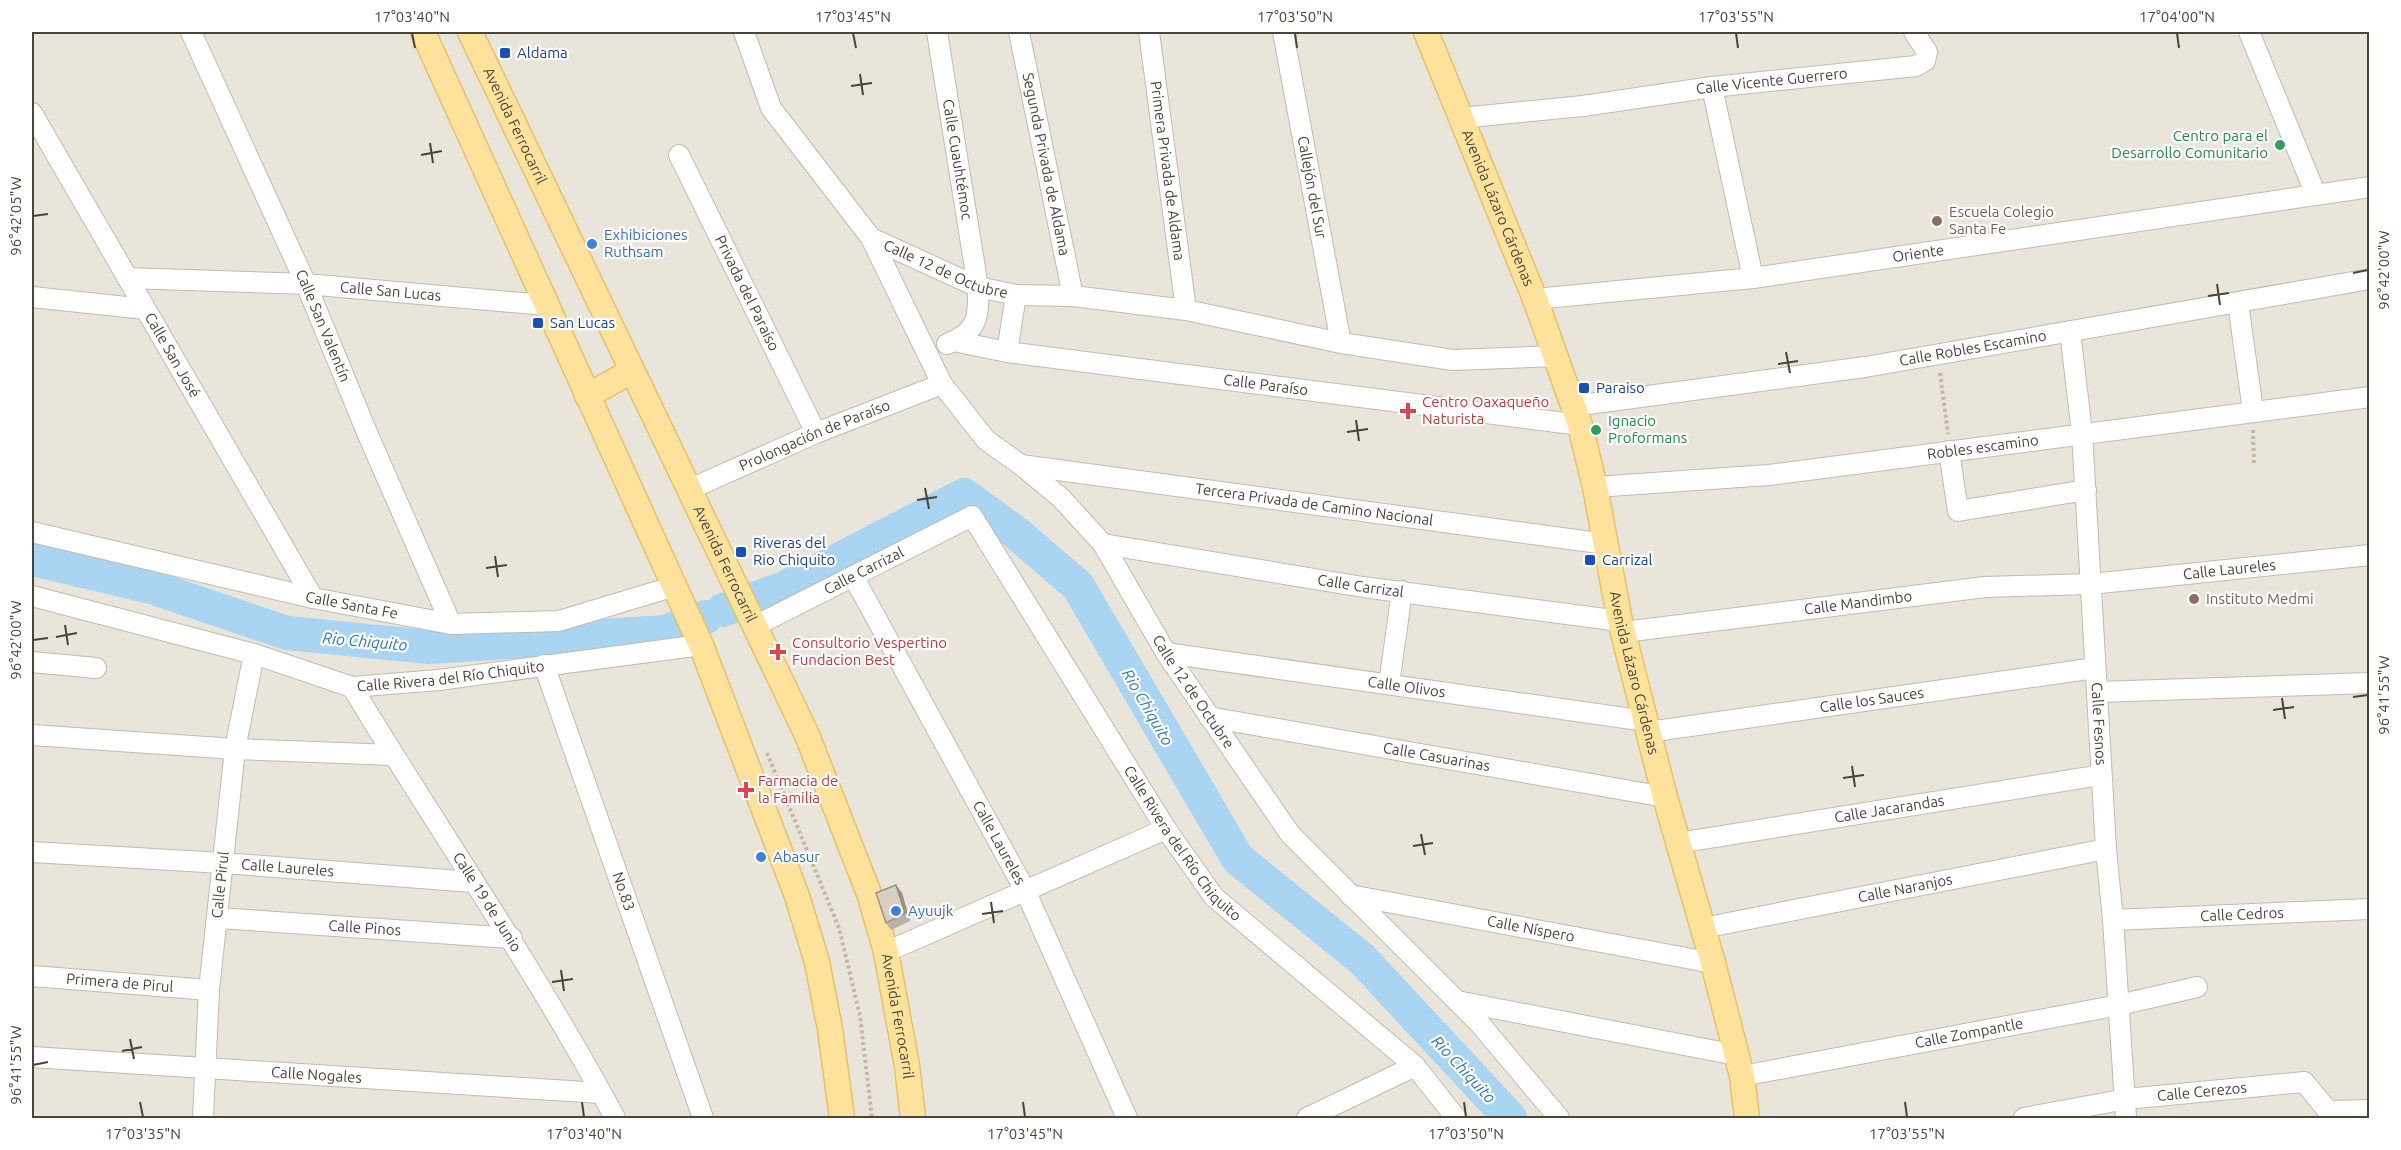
<svg xmlns="http://www.w3.org/2000/svg" width="2401" height="1150" font-family="Ubuntu,sans-serif">
<style>
.residential{fill:#eae5da}
.lines{fill:none;stroke-linecap:round;stroke-linejoin:round}
.river{stroke:#a9d4f2;stroke-width:34}
.minor-casing{stroke:#c2bbae;stroke-width:22}
.major-casing{stroke:#e6c16a;stroke-width:27}
.path{stroke:#c4b79f;stroke-width:4;stroke-dasharray:3 3;stroke-linecap:butt}
.minor{stroke:#fff;stroke-width:20}
.major{stroke:#ffe39c;stroke-width:24}
.wall{fill:#bab2a6}
.shaded-wall{fill:#979187}
.building{fill:#d8cfc1;stroke:#979187;stroke-width:1.5}
.ticks{fill:none;stroke:#4b4439;stroke-width:2}
.transit-dot{fill:#1a4fb4;stroke:#fff;stroke-width:2}
.leisure-dot{fill:#2e9e5b;stroke:#fff;stroke-width:2}
.education-dot{fill:#8d6e63;stroke:#fff;stroke-width:2}
.shop-dot{fill:#3f7fe0;stroke:#fff;stroke-width:2}
.health-dot{fill:#e0444e;stroke:#fff;stroke-width:2}
.labels{text-anchor:middle;stroke-width:4.5;stroke-linejoin:round;paint-order:stroke}
.transit-label{font-size:15px;fill:#164399;stroke:#fff;text-anchor:start}
.street-label{font-size:15px;fill:#4b4439;stroke:#fff}
.leisure-label{font-size:15px;fill:#27864d;stroke:#fff;text-anchor:end}
.education-label{font-size:15px;fill:#785e54;stroke:#fff;text-anchor:start}
.shop-label{font-size:15px;fill:#366cbe;stroke:#fff;text-anchor:start}
.health-label{font-size:15px;fill:#be3a42;stroke:#fff;text-anchor:start}
.water-label{font-size:16px;font-style:italic;fill:#2e7ab2;stroke:#fff}
.neatline{fill:none;stroke:#4b4439;stroke-width:2}
.ticks-label{font-size:15px;text-anchor:middle;fill:#4b4439}
</style>
<rect width="100%" height="100%" fill="#f6f3ec"/>
<rect class="residential" x="32" y="32" width="2337" height="1086"/>
<g class="lines">
<g class="river">
<polyline points="32,559 151,587 287,633 429,647 665,632 706,617"/>
<polyline points="723,610 782,589 964,495 1015,532 1078,586 1238,859 1362,959 1510,1118"/>
</g>
<g class="minor-casing">
<g id="minor">
<path id="s1" d="M 191,32 L 306,284 L 368,435 L 451,624"/>
<path id="s2" d="M 744,32 L 771,108 L 871,238 L 978,287 L 1016,295 L 1073,296 L 1186,310 L 1341,343 L 1453,360 L 1555,356"/>
<path id="s3" d="M 937,32 L 978,287 C 979,317 978,332 947,344"/>
<path id="s4" d="M 1019,32 L 1073,296"/>
<path id="s5" d="M 1149,32 L 1186,310"/>
<path id="s6" d="M 1283,32 L 1341,343"/>
<polyline points="2249,32 2316,195"/>
<polyline points="1712,87 1753,278"/>
<path id="s7" d="M 32,113 L 313,598"/>
<path id="s8" d="M 1460,118 L 1583,106 L 1712,87 L 1916,66 L 1925,61 L 1927,52 L 1914,32"/>
<path id="s9" d="M 679,155 L 816,433"/>
<path id="s10" d="M 871,238 L 942,384 L 986,440 L 1021,465 L 1061,498 L 1103,544 L 1166,653 L 1290,834 L 1480,1024 L 1559,1118"/>
<path id="s11" d="M 127,278 L 306,284 L 545,305"/>
<polyline points="32,297 145,309"/>
<path id="s12" d="M 1535,299 L 1753,278 L 2370,187"/>
<polyline points="2238,303 2253,411"/>
<path id="s13" d="M 2070,331 L 2082,433 L 2106,849 L 2113,920 L 2126,1118"/>
<path id="s14" d="M 954,341 L 1007,352 L 1580,425"/>
<polyline points="1007,352 1016,295"/>
<path id="s15" d="M 1573,406 L 1865,367 L 2370,279"/>
<polyline points="1949,451 1958,511 2086,490"/>
<path id="s16" d="M 1021,465 L 1606,544"/>
<path id="s17" d="M 1595,487 L 1769,475 L 2370,397"/>
<path id="s18" d="M 688,490 L 816,433 L 942,384"/>
<path id="s19" d="M 32,532 L 313,598 L 451,624 L 559,621 L 675,586"/>
<path id="s20" d="M 1103,544 L 1363,587 L 1620,621"/>
<path id="s21" d="M 853,576 L 1025,890 L 1127,1118"/>
<path id="s22" d="M 32,596 L 254,654 L 352,687 L 439,680 L 701,645"/>
<path id="s23" d="M 755,626 L 972,516 L 1166,829 L 1214,897 L 1415,1066 L 1456,1118"/>
<path id="s24" d="M 1624,632 L 1985,587 L 2091,584 L 2370,555"/>
<path id="s25" d="M 1166,653 L 1646,721"/>
<polyline points="32,662 96,668"/>
<path id="s26" d="M 544,665 L 703,1118"/>
<polyline points="1389,684 1402,591"/>
<path id="s27" d="M 352,687 C 439,831 536,970 615,1118"/>
<polyline points="2097,692 2370,683"/>
<path id="s28" d="M 1209,717 L 1665,797"/>
<path id="s29" d="M 1649,732 L 2095,668"/>
<polyline points="32,735 235,749 393,755"/>
<path id="s30" d="M 1678,843 L 2101,775"/>
<path id="s31" d="M 32,852 L 223,863 L 473,882"/>
<path id="s32" d="M 1350,895 L 1713,963"/>
<path id="s33" d="M 218,918 L 512,938"/>
<path id="s34" d="M 2113,920 L 2370,909"/>
<path id="s35" d="M 1703,928 L 2106,849"/>
<polyline points="886,952 1166,829"/>
<path id="s36" d="M 32,976 L 209,990"/>
<polyline points="1457,1001 1736,1055"/>
<path id="s37" d="M 32,1057 L 601,1093"/>
<path id="s38" d="M 1742,1076 L 2119,1005 L 2197,987"/>
<path id="s39" d="M 203,1118 L 209,990 L 235,749 L 254,654"/>
<polyline points="1307,1118 1415,1066"/>
<path id="s40" d="M 2024,1118 L 2126,1099 L 2304,1082 L 2328,1111 L 2370,1110"/>
</g>
</g>
<g class="major-casing">
<g id="major">
<polyline points="423,32 701,645 797,896 817,962 830,1029 842,1118"/>
<path id="s41" d="M 470,32 L 807,735 L 870,896 L 886,952 L 907,1066 L 913,1118"/>
<path id="s42" d="M 1426,32 L 1535,299 L 1580,425 L 1595,487 L 1620,621 L 1665,797 L 1713,963 L 1742,1076 L 1747,1118"/>
<polyline points="587,396 632,371"/>
</g>
</g>
<g class="path">
<polyline points="1940,373 1948,434"/>
<polyline points="2253,430 2254,466"/>
<polyline points="767,753 839,928 860,1016 872,1118"/>
</g>
<use href="#minor" class="minor"/>
<use href="#major" class="major"/>
</g>
<polygon class="wall" points="896,885 902,893 910,921 891,930 886,923"/>
<polygon class="shaded-wall" points="896,885 902,893 910,921 905,913"/>
<polygon class="building" points="896,885 905,913 886,923 876,893"/>
<path class="ticks" d="M 412,33 L 415,48M 853,33 L 856,48M 1295,33 L 1297,48M 1736,33 L 1738,48M 2177,33 L 2179,48M 860,74 L 863,95M 851,86 L 872,83M 430,143 L 433,163M 421,155 L 442,151M 33,216 L 48,214M 2353,273 L 2368,270M 2217,284 L 2220,305M 2208,296 L 2229,293M 1786,352 L 1790,373M 1778,364 L 1798,361M 1356,420 L 1359,441M 1347,432 L 1368,429M 925,488 L 929,509M 917,500 L 937,497M 495,556 L 498,577M 486,568 L 507,565M 65,625 L 68,645M 56,637 L 77,633M 33,640 L 48,638M 2353,697 L 2368,695M 2282,698 L 2285,719M 2273,710 L 2294,707M 1852,766 L 1855,787M 1843,778 L 1864,775M 1421,834 L 1425,855M 1413,846 L 1433,843M 991,902 L 994,923M 982,914 L 1003,911M 561,970 L 564,991M 552,982 L 573,979M 130,1039 L 134,1059M 122,1051 L 142,1047M 33,1065 L 48,1062M 140,1102 L 143,1117M 582,1102 L 584,1117M 1023,1102 L 1025,1117M 1464,1102 L 1466,1117M 1905,1102 L 1907,1117"/>
<g class="transit-dot">
<rect x="499" y="47" width="12" height="12" rx="3"/>
<rect x="532" y="317" width="12" height="12" rx="3"/>
<rect x="1578" y="382" width="12" height="12" rx="3"/>
<rect x="735" y="546" width="12" height="12" rx="3"/>
<rect x="1584" y="554" width="12" height="12" rx="3"/>
</g>
<g class="leisure-dot">
<circle cx="2280" cy="145" r="6"/>
<circle cx="1596" cy="430" r="6"/>
</g>
<g class="education-dot">
<circle cx="1937" cy="221" r="6"/>
<circle cx="2194" cy="599" r="6"/>
</g>
<g class="shop-dot">
<circle cx="592" cy="244" r="6"/>
<circle cx="761" cy="857" r="6"/>
<circle cx="896" cy="911" r="6"/>
</g>
<g class="health-dot">
<path d="M1405 402h6v6h6v6h-6v6h-6v-6h-6v-6h6z"/>
<path d="M775 643h6v6h6v6h-6v6h-6v-6h-6v-6h6z"/>
<path d="M743 781h6v6h6v6h-6v6h-6v-6h-6v-6h6z"/>
</g>
<g class="labels">
<g class="transit-label">
<text x="517" y="58">Aldama</text>
<text x="550" y="328">San Lucas</text>
<text x="1596" y="393">Paraiso</text>
<text x="753" y="548">Riveras del<tspan x="753" dy="17">Rio Chiquito</tspan></text>
<text x="1602" y="565">Carrizal</text>
</g>
<g class="street-label">
<text dy="5" stroke="none"><textPath href="#s8" startOffset="314">Calle Vicente Guerrero</textPath></text>
<text dy="5" stroke="none"><textPath href="#s41" startOffset="104">Avenida Ferrocarril</textPath></text>
<text dy="5" stroke="none"><textPath href="#s3" startOffset="129">Calle Cuauhtémoc</textPath></text>
<text dy="5" stroke="none"><textPath href="#s4" startOffset="135">Segunda Privada de Aldama</textPath></text>
<text dy="5" stroke="none"><textPath href="#s5" startOffset="140">Primera Privada de Aldama</textPath></text>
<text dy="5" stroke="none"><textPath href="#s6" startOffset="158">Callejón del Sur</textPath></text>
<text dy="5" stroke="none"><textPath href="#s42" startOffset="190">Avenida Lázaro Cárdenas</textPath></text>
<text dy="5" stroke="none"><textPath href="#s12" startOffset="386">Oriente</textPath></text>
<text dy="5" stroke="none"><textPath href="#s2" startOffset="326">Calle 12 de Octubre</textPath></text>
<text dy="5" stroke="none"><textPath href="#s11" startOffset="264">Calle San Lucas</textPath></text>
<text dy="5" stroke="none"><textPath href="#s9" startOffset="154">Privada del Paraíso</textPath></text>
<text dy="5" stroke="none"><textPath href="#s1" startOffset="322">Calle San Valentín</textPath></text>
<text dy="5" stroke="none"><textPath href="#s15" startOffset="404">Calle Robles Escamino</textPath></text>
<text dy="5" stroke="none"><textPath href="#s7" startOffset="280">Calle San José</textPath></text>
<text dy="5" stroke="none"><textPath href="#s14" startOffset="315">Calle Paraíso</textPath></text>
<text dy="5" stroke="none"><textPath href="#s18" startOffset="138">Prolongación de Paraíso</textPath></text>
<text dy="5" stroke="none"><textPath href="#s17" startOffset="390">Robles escamino</textPath></text>
<text dy="5" stroke="none"><textPath href="#s16" startOffset="296">Tercera Privada de Camino Nacional</textPath></text>
<text dy="5" stroke="none"><textPath href="#s41" startOffset="590">Avenida Ferrocarril</textPath></text>
<text dy="5" stroke="none"><textPath href="#s24" startOffset="609">Calle Laureles</textPath></text>
<text dy="5" stroke="none"><textPath href="#s23" startOffset="122">Calle Carrizal</textPath></text>
<text dy="5" stroke="none"><textPath href="#s20" startOffset="261">Calle Carrizal</textPath></text>
<text dy="5" stroke="none"><textPath href="#s24" startOffset="236">Calle Mandimbo</textPath></text>
<text dy="5" stroke="none"><textPath href="#s19" startOffset="328">Calle Santa Fe</textPath></text>
<text dy="5" stroke="none"><textPath href="#s42" startOffset="676">Avenida Lázaro Cárdenas</textPath></text>
<text dy="5" stroke="none"><textPath href="#s22" startOffset="432">Calle Rivera del Río Chiquito</textPath></text>
<text dy="5" stroke="none"><textPath href="#s25" startOffset="243">Calle Olivos</textPath></text>
<text dy="5" stroke="none"><textPath href="#s10" startOffset="564">Calle 12 de Octubre</textPath></text>
<text dy="5" stroke="none"><textPath href="#s29" startOffset="225">Calle los Sauces</textPath></text>
<text dy="5" stroke="none"><textPath href="#s13" startOffset="394">Calle Fesnos</textPath></text>
<text dy="5" stroke="none"><textPath href="#s28" startOffset="231">Calle Casuarinas</textPath></text>
<text dy="5" stroke="none"><textPath href="#s30" startOffset="214">Calle Jacarandas</textPath></text>
<text dy="5" stroke="none"><textPath href="#s23" startOffset="633">Calle Rivera del Río Chiquito</textPath></text>
<text dy="5" stroke="none"><textPath href="#s21" startOffset="304">Calle Laureles</textPath></text>
<text dy="5" stroke="none"><textPath href="#s31" startOffset="256">Calle Laureles</textPath></text>
<text dy="5" stroke="none"><textPath href="#s39" startOffset="234">Calle Pirul</textPath></text>
<text dy="5" stroke="none"><textPath href="#s35" startOffset="206">Calle Naranjos</textPath></text>
<text dy="5" stroke="none"><textPath href="#s26" startOffset="240">No.83</textPath></text>
<text dy="5" stroke="none"><textPath href="#s27" startOffset="254">Calle 19 de Junio</textPath></text>
<text dy="5" stroke="none"><textPath href="#s34" startOffset="129">Calle Cedros</textPath></text>
<text dy="5" stroke="none"><textPath href="#s33" startOffset="147">Calle Pinos</textPath></text>
<text dy="5" stroke="none"><textPath href="#s32" startOffset="184">Calle Níspero</textPath></text>
<text dy="5" stroke="none"><textPath href="#s36" startOffset="88">Primera de Pirul</textPath></text>
<text dy="5" stroke="none"><textPath href="#s41" startOffset="1076">Avenida Ferrocarril</textPath></text>
<text dy="5" stroke="none"><textPath href="#s38" startOffset="231">Calle Zompantle</textPath></text>
<text dy="5" stroke="none"><textPath href="#s37" startOffset="285">Calle Nogales</textPath></text>
<text dy="5" stroke="none"><textPath href="#s40" startOffset="180">Calle Cerezos</textPath></text>
</g>
<g class="leisure-label">
<text x="2268" y="141">Centro para el<tspan x="2268" dy="17">Desarrollo Comunitario</tspan></text>
<text x="1608" y="426" text-anchor="start">Ignacio<tspan x="1608" dy="17">Proformans</tspan></text>
</g>
<g class="education-label">
<text x="1949" y="217">Escuela Colegio<tspan x="1949" dy="17">Santa Fe</tspan></text>
<text x="2206" y="604">Instituto Medmi</text>
</g>
<g class="shop-label">
<text x="604" y="240">Exhibiciones<tspan x="604" dy="17">Ruthsam</tspan></text>
<text x="773" y="862">Abasur</text>
<text x="908" y="916">Ayuujk</text>
</g>
<g class="health-label">
<text x="1422" y="407">Centro Oaxaqueño<tspan x="1422" dy="17">Naturista</tspan></text>
<text x="792" y="648">Consultorio Vespertino<tspan x="792" dy="17">Fundacion Best</tspan></text>
<text x="758" y="786">Farmacia de<tspan x="758" dy="17">la Familia</tspan></text>
</g>
<g class="water-label">
<text transform="translate(365 641) rotate(5)" y="6">Rio Chiquito</text>
<text transform="translate(1148 707) rotate(60)" y="6">Rio Chiquito</text>
<text transform="translate(1464 1069) rotate(47)" y="6">Rio Chiquito</text>
</g>
</g>
<rect width="2401" height="1150" fill="none" stroke="#ffffff" stroke-width="66"/>
<rect x="33" y="33" width="2335" height="1084" class="neatline"/>
<g class="ticks-label">
<text x="412" y="22">17°03'40"N</text>
<text x="853" y="22">17°03'45"N</text>
<text x="1295" y="22">17°03'50"N</text>
<text x="1736" y="22">17°03'55"N</text>
<text x="2177" y="22">17°04'00"N</text>
<text transform="translate(16 216) rotate(-90)" y="5">96°42'05"W</text>
<text transform="translate(2384 270) rotate(-90)" y="5">96°42'00"W</text>
<text transform="translate(16 640) rotate(-90)" y="5">96°42'00"W</text>
<text transform="translate(2384 695) rotate(-90)" y="5">96°41'55"W</text>
<text transform="translate(16 1065) rotate(-90)" y="5">96°41'55"W</text>
<text x="143" y="1139">17°03'35"N</text>
<text x="584" y="1139">17°03'40"N</text>
<text x="1025" y="1139">17°03'45"N</text>
<text x="1466" y="1139">17°03'50"N</text>
<text x="1907" y="1139">17°03'55"N</text>
</g>
</svg>
